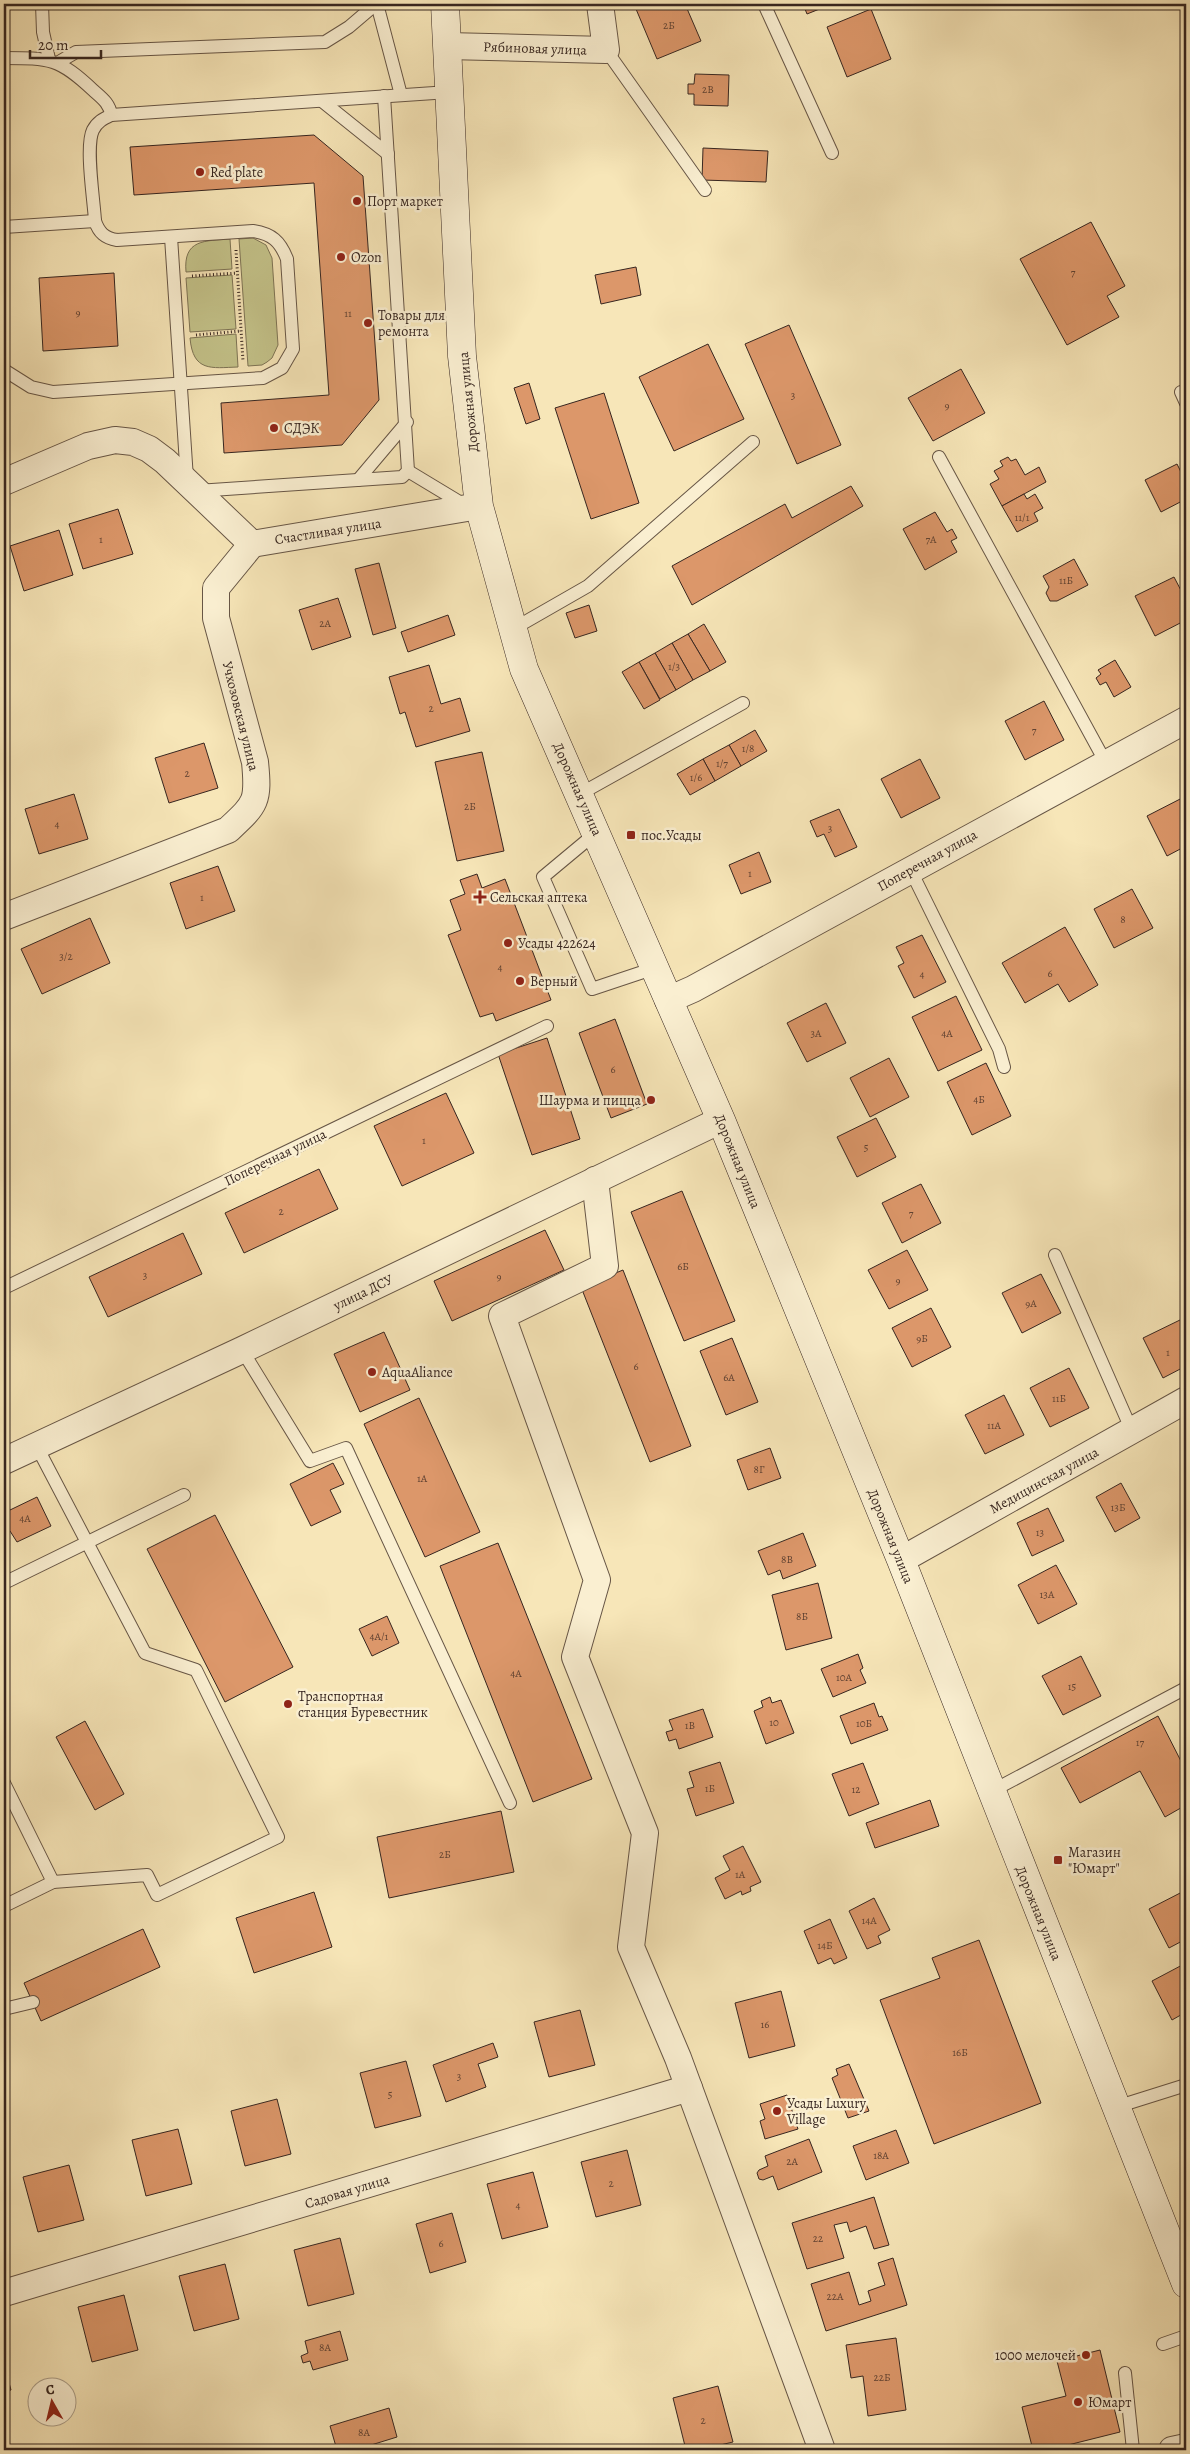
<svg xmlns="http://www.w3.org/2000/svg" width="1190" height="2454" font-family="Alegreya,serif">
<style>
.green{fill:#c4c38a;stroke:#7e7455}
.building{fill:#dc976a;stroke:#372620}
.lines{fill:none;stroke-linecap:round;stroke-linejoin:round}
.lane-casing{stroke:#675646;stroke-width:14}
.street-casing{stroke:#675646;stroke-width:28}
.secondary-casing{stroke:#372620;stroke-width:29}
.path{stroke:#372620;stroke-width:3;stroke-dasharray:1 2.5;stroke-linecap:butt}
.lane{stroke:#faefd1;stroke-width:12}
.street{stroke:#faefd1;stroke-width:26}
.secondary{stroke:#faefd1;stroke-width:28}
.poi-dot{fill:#8f2418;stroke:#faefd1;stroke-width:2}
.labels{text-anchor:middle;stroke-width:5;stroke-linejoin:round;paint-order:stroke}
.number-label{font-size:11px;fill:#604232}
.street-label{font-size:14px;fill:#372620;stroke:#faefd1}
.poi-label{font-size:14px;fill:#372620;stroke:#faefd1;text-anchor:start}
</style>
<rect width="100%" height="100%" fill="#f7e6b8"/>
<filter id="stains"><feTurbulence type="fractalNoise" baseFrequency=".004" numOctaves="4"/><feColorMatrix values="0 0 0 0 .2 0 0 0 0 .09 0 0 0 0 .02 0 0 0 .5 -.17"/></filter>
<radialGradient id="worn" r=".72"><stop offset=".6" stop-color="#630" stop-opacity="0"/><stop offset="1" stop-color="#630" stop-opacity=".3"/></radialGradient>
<g class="green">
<polygon points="253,238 266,245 272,258 278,345 272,358 267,362 262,365 248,366 239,239"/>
<path d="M 230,239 L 232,269 L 186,272 C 183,239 205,241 230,239 Z"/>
<polygon points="232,275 236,329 190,332 186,278"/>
<path d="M 236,334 L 238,367 C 211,368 193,372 190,338 Z"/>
</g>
<g class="building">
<polygon points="75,4 121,4 121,7 75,8"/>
<polygon points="267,4 316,4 316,7 267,9"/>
<polygon points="650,4 685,4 701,41 657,59 636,9"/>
<polygon points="803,4 832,4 807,14"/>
<polygon points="871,9 891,59 847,77 827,27"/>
<polygon points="695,74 729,75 728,106 694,105 694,94 688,94 688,84 694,84"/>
<polygon points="314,135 363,176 379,400 342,445 224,453 221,403 329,395 314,183 134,195 130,147"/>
<polygon points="703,148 768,151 766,182 702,180"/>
<polygon points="1091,222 1125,286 1107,296 1119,317 1067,345 1020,259"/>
<polygon points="636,267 641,295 601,304 595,275"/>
<polygon points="114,273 118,346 43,351 39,278"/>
<polygon points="789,325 841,445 797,464 745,344"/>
<polygon points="708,344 744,419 674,451 639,377"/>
<polygon points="961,369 985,413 933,441 908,398"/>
<polygon points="529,383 540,419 526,424 514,388"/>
<polygon points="604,393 639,503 591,519 555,408"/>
<polygon points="1008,457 1011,461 1016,459 1025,475 1039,467 1046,482 1002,506 990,484 999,479 994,471 1003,466 1000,461"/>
<polygon points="1177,464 1186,482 1186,499 1161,512 1145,480"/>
<polygon points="851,486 863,506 692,605 672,566 785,504 792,518"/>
<polygon points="1024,494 1027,499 1035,494 1043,508 1034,513 1038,521 1017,532 1002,506"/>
<polygon points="118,509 133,554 83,569 69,524"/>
<polygon points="935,512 947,532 952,529 957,538 951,541 957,552 925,570 903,529"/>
<polygon points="59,530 73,575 24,591 10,546"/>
<polygon points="1074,559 1088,585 1057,601 1050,601 1046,593 1049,587 1043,576"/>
<polygon points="379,563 396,628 373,635 355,569"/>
<polygon points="1174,577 1186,600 1186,620 1155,636 1135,596"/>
<polygon points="338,598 351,637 312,650 299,610"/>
<polygon points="589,605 597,631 575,638 566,613"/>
<polygon points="448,615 455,635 408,652 401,632"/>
<polygon points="704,624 726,662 710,671 688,634"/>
<polygon points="688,634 710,671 693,680 672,643"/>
<polygon points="672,643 693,680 676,690 655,653"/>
<polygon points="655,653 676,690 660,699 639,662"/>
<polygon points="1115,660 1131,687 1114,697 1106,682 1100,685 1096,678 1101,674 1098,670"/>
<polygon points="639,662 660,700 644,709 622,672"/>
<polygon points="429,665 441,704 460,698 470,731 416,747 405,712 400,714 389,677"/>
<polygon points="1044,701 1064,740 1025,760 1005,721"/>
<polygon points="755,730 767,751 741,766 729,745"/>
<polygon points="204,743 218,788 169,803 155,758"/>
<polygon points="729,745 741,766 715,781 703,759"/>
<polygon points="482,752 504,851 457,861 435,762"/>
<polygon points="703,759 715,781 690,795 677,774"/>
<polygon points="920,759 940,798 901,818 881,779"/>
<polygon points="74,794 88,839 39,854 25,809"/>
<polygon points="1186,796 1186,846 1167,856 1147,816"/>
<polygon points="839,809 857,847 835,857 824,834 817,837 810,821"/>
<polygon points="759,852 771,882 741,894 729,865"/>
<polygon points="218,866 235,911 186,929 170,883"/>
<polygon points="477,874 482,888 505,879 551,1000 496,1021 493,1013 480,1017 448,935 461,930 450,900 465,894 460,880"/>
<polygon points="1132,889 1153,928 1114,948 1094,909"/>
<polygon points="90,918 110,963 42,994 21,949"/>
<polygon points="1065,927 1098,985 1069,1002 1058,984 1025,1003 1002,963"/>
<polygon points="922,935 946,982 914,998 898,966 904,963 896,947"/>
<polygon points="956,996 982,1050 938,1071 912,1017"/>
<polygon points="826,1003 846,1043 807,1062 787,1023"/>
<polygon points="615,1019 647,1104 611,1118 579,1033"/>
<polygon points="547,1038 580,1139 532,1155 498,1054"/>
<polygon points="889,1058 909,1097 870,1117 850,1078"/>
<polygon points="986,1063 1011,1116 972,1135 947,1082"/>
<polygon points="446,1093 474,1153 402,1186 374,1126"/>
<polygon points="876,1118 896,1157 857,1177 837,1137"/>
<polygon points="319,1169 338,1209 244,1253 225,1213"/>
<polygon points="921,1184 941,1223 902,1243 882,1203"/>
<polygon points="682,1191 735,1321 684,1341 631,1212"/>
<polygon points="545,1230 564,1270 452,1321 434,1281"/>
<polygon points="183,1233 202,1274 108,1317 89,1277"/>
<polygon points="907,1250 928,1290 889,1309 868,1270"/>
<polygon points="623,1270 691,1446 650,1462 581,1287"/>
<polygon points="1041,1274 1061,1313 1022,1333 1002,1293"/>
<polygon points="931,1308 951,1347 912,1367 892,1328"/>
<polygon points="1182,1319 1186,1327 1186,1366 1163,1378 1143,1338"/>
<polygon points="384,1332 410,1390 360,1412 334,1354"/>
<polygon points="732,1338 758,1402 726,1415 700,1351"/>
<polygon points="1069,1368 1089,1408 1050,1427 1030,1388"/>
<polygon points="1004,1395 1024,1435 985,1454 965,1415"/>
<polygon points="419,1398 480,1532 425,1557 364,1424"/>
<polygon points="770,1448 781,1478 748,1490 737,1460"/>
<polygon points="333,1463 344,1484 330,1490 341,1512 311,1526 290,1484"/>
<polygon points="1121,1483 1140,1518 1115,1532 1096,1497"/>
<polygon points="37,1497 51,1526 17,1542 10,1531 4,1534 4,1505 7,1504 10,1510"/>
<polygon points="1048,1508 1064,1541 1032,1556 1017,1523"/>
<polygon points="215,1515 293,1667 225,1702 147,1549"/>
<polygon points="803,1533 816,1566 783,1579 780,1570 768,1575 758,1551"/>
<polygon points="498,1543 592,1779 533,1802 440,1566"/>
<polygon points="1056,1565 1077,1604 1038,1624 1018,1585"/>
<polygon points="818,1583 832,1638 786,1650 772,1595"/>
<polygon points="387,1616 399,1643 372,1656 359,1629"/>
<polygon points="858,1654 863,1668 860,1670 866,1683 833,1697 821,1669"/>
<polygon points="1081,1656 1101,1696 1063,1715 1042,1676"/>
<polygon points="770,1697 772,1703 781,1700 794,1733 766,1744 754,1711 763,1707 761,1701"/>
<polygon points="874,1703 879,1717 882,1716 888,1730 851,1744 840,1716"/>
<polygon points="703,1709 713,1737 679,1749 676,1739 669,1741 666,1732 673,1730 669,1720"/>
<polygon points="1158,1716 1186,1771 1186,1805 1165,1817 1140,1771 1080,1803 1061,1768"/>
<polygon points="85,1721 124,1794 95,1810 56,1737"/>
<polygon points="720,1762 734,1803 696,1816 687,1789 694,1787 689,1772"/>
<polygon points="863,1763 879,1804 849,1816 832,1774"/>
<polygon points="930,1800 939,1826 875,1848 866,1823"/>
<polygon points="501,1811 514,1872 389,1898 377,1837"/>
<polygon points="743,1846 761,1882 750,1887 751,1891 742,1895 741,1891 725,1899 715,1878 730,1870 723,1856"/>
<polygon points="1186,1890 1186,1939 1169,1948 1149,1909"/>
<polygon points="314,1892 332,1947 254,1973 236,1918"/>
<polygon points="874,1898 890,1930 878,1936 881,1943 867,1949 849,1911"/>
<polygon points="830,1919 847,1958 834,1964 831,1958 818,1964 804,1931"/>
<polygon points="143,1929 160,1967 41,2021 24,1983"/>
<polygon points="979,1940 1041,2103 934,2144 880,2000 940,1978 932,1958"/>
<polygon points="1186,1963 1186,2012 1172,2020 1152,1981"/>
<polygon points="781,1991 795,2046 749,2058 735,2003"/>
<polygon points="580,2010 595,2065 549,2077 534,2022"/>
<polygon points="493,2043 498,2057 478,2064 486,2087 446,2102 433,2065"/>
<polygon points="406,2061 421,2116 375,2128 360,2073"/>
<polygon points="849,2064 869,2111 848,2118 832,2078 838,2075 836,2069"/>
<polygon points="787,2095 798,2129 765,2139 760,2121 765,2119 760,2104"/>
<polygon points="277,2099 291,2154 245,2166 231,2111"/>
<polygon points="178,2129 192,2184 146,2196 132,2140"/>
<polygon points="896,2130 909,2163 866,2180 853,2146"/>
<polygon points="809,2139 822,2172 778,2190 773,2176 763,2180 759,2179 757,2173 759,2170 768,2166 765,2156"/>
<polygon points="627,2150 641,2205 596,2217 581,2162"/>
<polygon points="69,2165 84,2220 38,2232 23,2177"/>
<polygon points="533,2172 548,2227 502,2239 487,2184"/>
<polygon points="874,2197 889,2245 874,2249 866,2226 850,2232 847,2222 834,2225 844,2258 807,2269 792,2223"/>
<polygon points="452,2213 466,2262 430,2273 416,2224"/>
<polygon points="340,2238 354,2294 308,2306 294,2250"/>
<polygon points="893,2258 907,2305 826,2331 811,2284 849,2272 859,2305 871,2301 868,2291 885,2285 878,2263"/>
<polygon points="225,2264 239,2319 194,2331 179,2276"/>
<polygon points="124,2295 138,2350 92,2362 78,2307"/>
<polygon points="340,2331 348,2360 313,2370 310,2361 303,2363 301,2356 308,2353 305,2341"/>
<polygon points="896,2338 906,2410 868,2416 863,2376 851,2378 846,2345"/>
<polygon points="1100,2350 1120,2432 1048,2450 1033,2450 1022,2407 1066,2396 1057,2361"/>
<polygon points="4,2364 11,2390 4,2392"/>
<polygon points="718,2386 733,2442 699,2450 686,2450 673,2398"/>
<polygon points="389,2408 397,2437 355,2450 337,2450 330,2426"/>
<polygon points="601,2446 602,2450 585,2450"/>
</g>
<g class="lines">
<g class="lane-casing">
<g id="lane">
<polyline points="42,4 43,32 49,59"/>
<polyline points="377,4 401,95"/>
<polyline points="764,4 832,153"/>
<polyline points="606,50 705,190"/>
<path d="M 4,58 C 50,58 59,58 94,91 C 102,98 110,104 111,115"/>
<polyline points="59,62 76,52 325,42 349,27 376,4"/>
<polyline points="322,101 388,154"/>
<polyline points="4,227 95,221"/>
<polyline points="171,237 187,479"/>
<path d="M 4,370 L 31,387 L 53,392 L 263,378 L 282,368 L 293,349 L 287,259 C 280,241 272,234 253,231 L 117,240 C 105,238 99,233 95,221 C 94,201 85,146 93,130 C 97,122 103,119 111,115 L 449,92"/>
<polyline points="1181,392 1186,403"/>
<polyline points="939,457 1106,763"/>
<polyline points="408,471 466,506"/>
<polyline points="358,480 407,422"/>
<polyline points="197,491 402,477 408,471 384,96"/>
<polyline points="513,629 588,586 753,442"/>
<polyline points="580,794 743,703"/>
<polyline points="597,832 543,877 592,989 655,968"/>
<polyline points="910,869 999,1049 1004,1067"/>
<polyline points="1055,1255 1132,1431"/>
<polyline points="4,1288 547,1026"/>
<polyline points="242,1350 310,1461 346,1448 510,1803"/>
<polyline points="4,1583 184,1495"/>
<polyline points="4,1783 53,1882"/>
<polyline points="990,1792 1186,1688"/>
<polyline points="4,1906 53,1882 147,1875 157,1895 278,1837 196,1670 145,1653 36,1445"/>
<polyline points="4,2009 33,2002"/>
<polyline points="1116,2107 1186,2085"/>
<polyline points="1163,2344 1186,2336"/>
<polyline points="1125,2373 1133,2450"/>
</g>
</g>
<g class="street-casing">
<g id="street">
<polyline points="447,46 606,50 600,4"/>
<polyline points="4,482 88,446 115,440 133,442 149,449 165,461 252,544 479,506"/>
<path d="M 4,917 L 228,830 C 256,804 259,802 255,762 L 216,618 L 216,588 L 252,544"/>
<polyline points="668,1000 693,989 1186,720"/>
<polyline points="595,1180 605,1266 502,1316 597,1580 575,1657 645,1833 631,1947 678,2058 822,2450"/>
<polyline points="4,1461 242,1350 721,1120"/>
<polyline points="901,1560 1186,1400"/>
<polyline points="4,2293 689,2088"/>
<polyline points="1172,2450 1186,2447"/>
</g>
</g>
<g class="secondary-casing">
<polyline id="secondary" points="445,4 462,356 479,506 524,669 721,1120 901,1560 1186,2284"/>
</g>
<g class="path">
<polyline points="236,250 243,361"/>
<polyline points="192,276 237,273"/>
<polyline points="196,335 241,331"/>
</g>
<use href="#lane" class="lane"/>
<use href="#street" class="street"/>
<use href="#secondary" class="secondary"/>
</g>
<g class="poi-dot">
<circle cx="200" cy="172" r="5"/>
<circle cx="357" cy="201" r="5"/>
<circle cx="341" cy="257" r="5"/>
<circle cx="368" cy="323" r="5"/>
<circle cx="274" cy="428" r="5"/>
<rect x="626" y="830" width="10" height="10" rx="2.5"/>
<path d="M477.5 889.5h5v5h5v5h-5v5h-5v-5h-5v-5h5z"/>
<circle cx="508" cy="943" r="5"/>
<circle cx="520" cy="981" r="5"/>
<circle cx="651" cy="1100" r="5"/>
<circle cx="372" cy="1372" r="5"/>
<circle cx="288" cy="1704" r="5"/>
<rect x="1053" y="1855" width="10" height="10" rx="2.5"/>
<circle cx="777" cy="2111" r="5"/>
<circle cx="1086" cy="2355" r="5"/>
<circle cx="1078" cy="2402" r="5"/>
</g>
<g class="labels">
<g class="number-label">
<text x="669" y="29">2Б</text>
<text x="708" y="93">2В</text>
<text x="1073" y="276">7</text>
<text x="78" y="316">9</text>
<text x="348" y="317">11</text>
<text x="793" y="399">3</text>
<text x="947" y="409">9</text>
<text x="1022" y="521">11/1</text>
<text x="101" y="543">1</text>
<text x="931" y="543">7А</text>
<text x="1066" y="584">11Б</text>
<text x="325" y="627">2А</text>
<text x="674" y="670">1/3</text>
<text x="431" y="712">2</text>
<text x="1034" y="734">7</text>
<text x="748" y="752">1/8</text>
<text x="722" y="767">1/7</text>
<text x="187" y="777">2</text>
<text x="696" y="781">1/6</text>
<text x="470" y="810">2Б</text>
<text x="57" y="828">4</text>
<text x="830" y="832">3</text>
<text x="750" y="877">1</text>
<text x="202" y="901">1</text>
<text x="1123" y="923">8</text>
<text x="66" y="960">3/2</text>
<text x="500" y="971">4</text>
<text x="1050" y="977">6</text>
<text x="922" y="978">4</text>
<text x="816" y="1037">3А</text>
<text x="947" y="1037">4А</text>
<text x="613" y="1073">6</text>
<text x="979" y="1103">4Б</text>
<text x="424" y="1144">1</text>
<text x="866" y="1151">5</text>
<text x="281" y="1215">2</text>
<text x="911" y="1217">7</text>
<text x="683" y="1270">6Б</text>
<text x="145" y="1279">3</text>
<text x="499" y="1280">9</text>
<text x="898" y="1284">9</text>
<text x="1031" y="1307">9А</text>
<text x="922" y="1342">9Б</text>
<text x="1168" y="1356">1</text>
<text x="636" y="1370">6</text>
<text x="729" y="1381">6А</text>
<text x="1059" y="1402">11Б</text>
<text x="994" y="1429">11А</text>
<text x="759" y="1473">8Г</text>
<text x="422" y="1482">1А</text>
<text x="1118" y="1511">13Б</text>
<text x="25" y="1522">4А</text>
<text x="1040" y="1536">13</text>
<text x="787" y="1563">8В</text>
<text x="1047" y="1598">13А</text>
<text x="802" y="1620">8Б</text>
<text x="379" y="1640">4А/1</text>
<text x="516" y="1677">4А</text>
<text x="844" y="1681">10А</text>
<text x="1072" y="1690">15</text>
<text x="774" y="1726">10</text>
<text x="864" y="1727">10Б</text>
<text x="690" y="1729">1В</text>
<text x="1140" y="1746">17</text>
<text x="710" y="1792">1Б</text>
<text x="856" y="1793">12</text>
<text x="445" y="1858">2Б</text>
<text x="740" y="1878">1А</text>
<text x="869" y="1924">14А</text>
<text x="825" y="1949">14Б</text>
<text x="765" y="2028">16</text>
<text x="960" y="2056">16Б</text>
<text x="459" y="2080">3</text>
<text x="390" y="2098">5</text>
<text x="881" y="2159">18А</text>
<text x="792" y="2165">2А</text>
<text x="611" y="2187">2</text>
<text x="518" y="2209">4</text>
<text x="818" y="2242">22</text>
<text x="441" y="2247">6</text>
<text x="835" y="2300">22А</text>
<text x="325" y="2351">8А</text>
<text x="882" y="2381">22Б</text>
<text x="703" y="2424">2</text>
<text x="364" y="2436">8А</text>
</g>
<g class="street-label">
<text transform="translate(535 48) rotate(2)" y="5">Рябиновая улица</text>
<text transform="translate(468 402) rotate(-96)" y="5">Дорожная улица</text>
<text transform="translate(328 531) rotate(-9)" y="5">Счастливая улица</text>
<text transform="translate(241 716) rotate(76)" y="5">Учхозовская улица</text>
<text transform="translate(578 789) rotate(66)" y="5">Дорожная улица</text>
<text transform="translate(927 860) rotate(-29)" y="5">Поперечная улица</text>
<text transform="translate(275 1157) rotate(-26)" y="5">Поперечная улица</text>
<text transform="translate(738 1161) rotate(68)" y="5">Дорожная улица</text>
<text transform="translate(363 1292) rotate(-26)" y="5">улица ДСУ</text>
<text transform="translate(1044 1480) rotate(-29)" y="5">Медицинская улица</text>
<text transform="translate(891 1536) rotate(68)" y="5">Дорожная улица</text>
<text transform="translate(1039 1913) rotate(68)" y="5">Дорожная улица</text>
<text transform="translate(347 2191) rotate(-17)" y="5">Садовая улица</text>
</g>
<g class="poi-label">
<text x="210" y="177">Red plate</text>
<text x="367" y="206">Порт маркет</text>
<text x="351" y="262">Ozon</text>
<text x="378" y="320">Товары для<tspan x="378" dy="16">ремонта</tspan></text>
<text x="284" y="433">СДЭК</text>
<text x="641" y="840">пос.Усады</text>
<text x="490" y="902">Сельская аптека</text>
<text x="518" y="948">Усады 422624</text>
<text x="530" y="986">Верный</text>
<text x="641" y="1105" text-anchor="end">Шаурма и пицца</text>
<text x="382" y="1377">AquaAliance</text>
<text x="298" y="1701">Транспортная<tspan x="298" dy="16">станция Буревестник</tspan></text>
<text x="1068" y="1857">Магазин<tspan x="1068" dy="16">"Юмарт"</tspan></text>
<text x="787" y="2108">Усады Luxury<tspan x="787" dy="16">Village</tspan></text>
<text x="1076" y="2360" text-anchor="end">1000 мелочей</text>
<text x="1088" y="2407">Юмарт</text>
</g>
</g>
<rect width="1190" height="2454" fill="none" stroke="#f7e6b8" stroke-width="20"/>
<rect x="5" y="5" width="1180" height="2444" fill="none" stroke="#372620" stroke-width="2.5"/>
<rect x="10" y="10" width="1170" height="2434" fill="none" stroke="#372620"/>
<g transform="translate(52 2402) rotate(352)"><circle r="24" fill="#faefd1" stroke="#ac9f8a"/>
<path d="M0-4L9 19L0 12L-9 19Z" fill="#8f2418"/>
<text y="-8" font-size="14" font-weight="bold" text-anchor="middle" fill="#372620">С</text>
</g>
<path d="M30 50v8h71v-8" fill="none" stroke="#372620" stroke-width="2.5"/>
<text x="38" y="50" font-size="15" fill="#372620" stroke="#faefd1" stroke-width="4" paint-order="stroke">20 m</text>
<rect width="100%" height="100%" filter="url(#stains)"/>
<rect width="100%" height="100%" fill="url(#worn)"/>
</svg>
